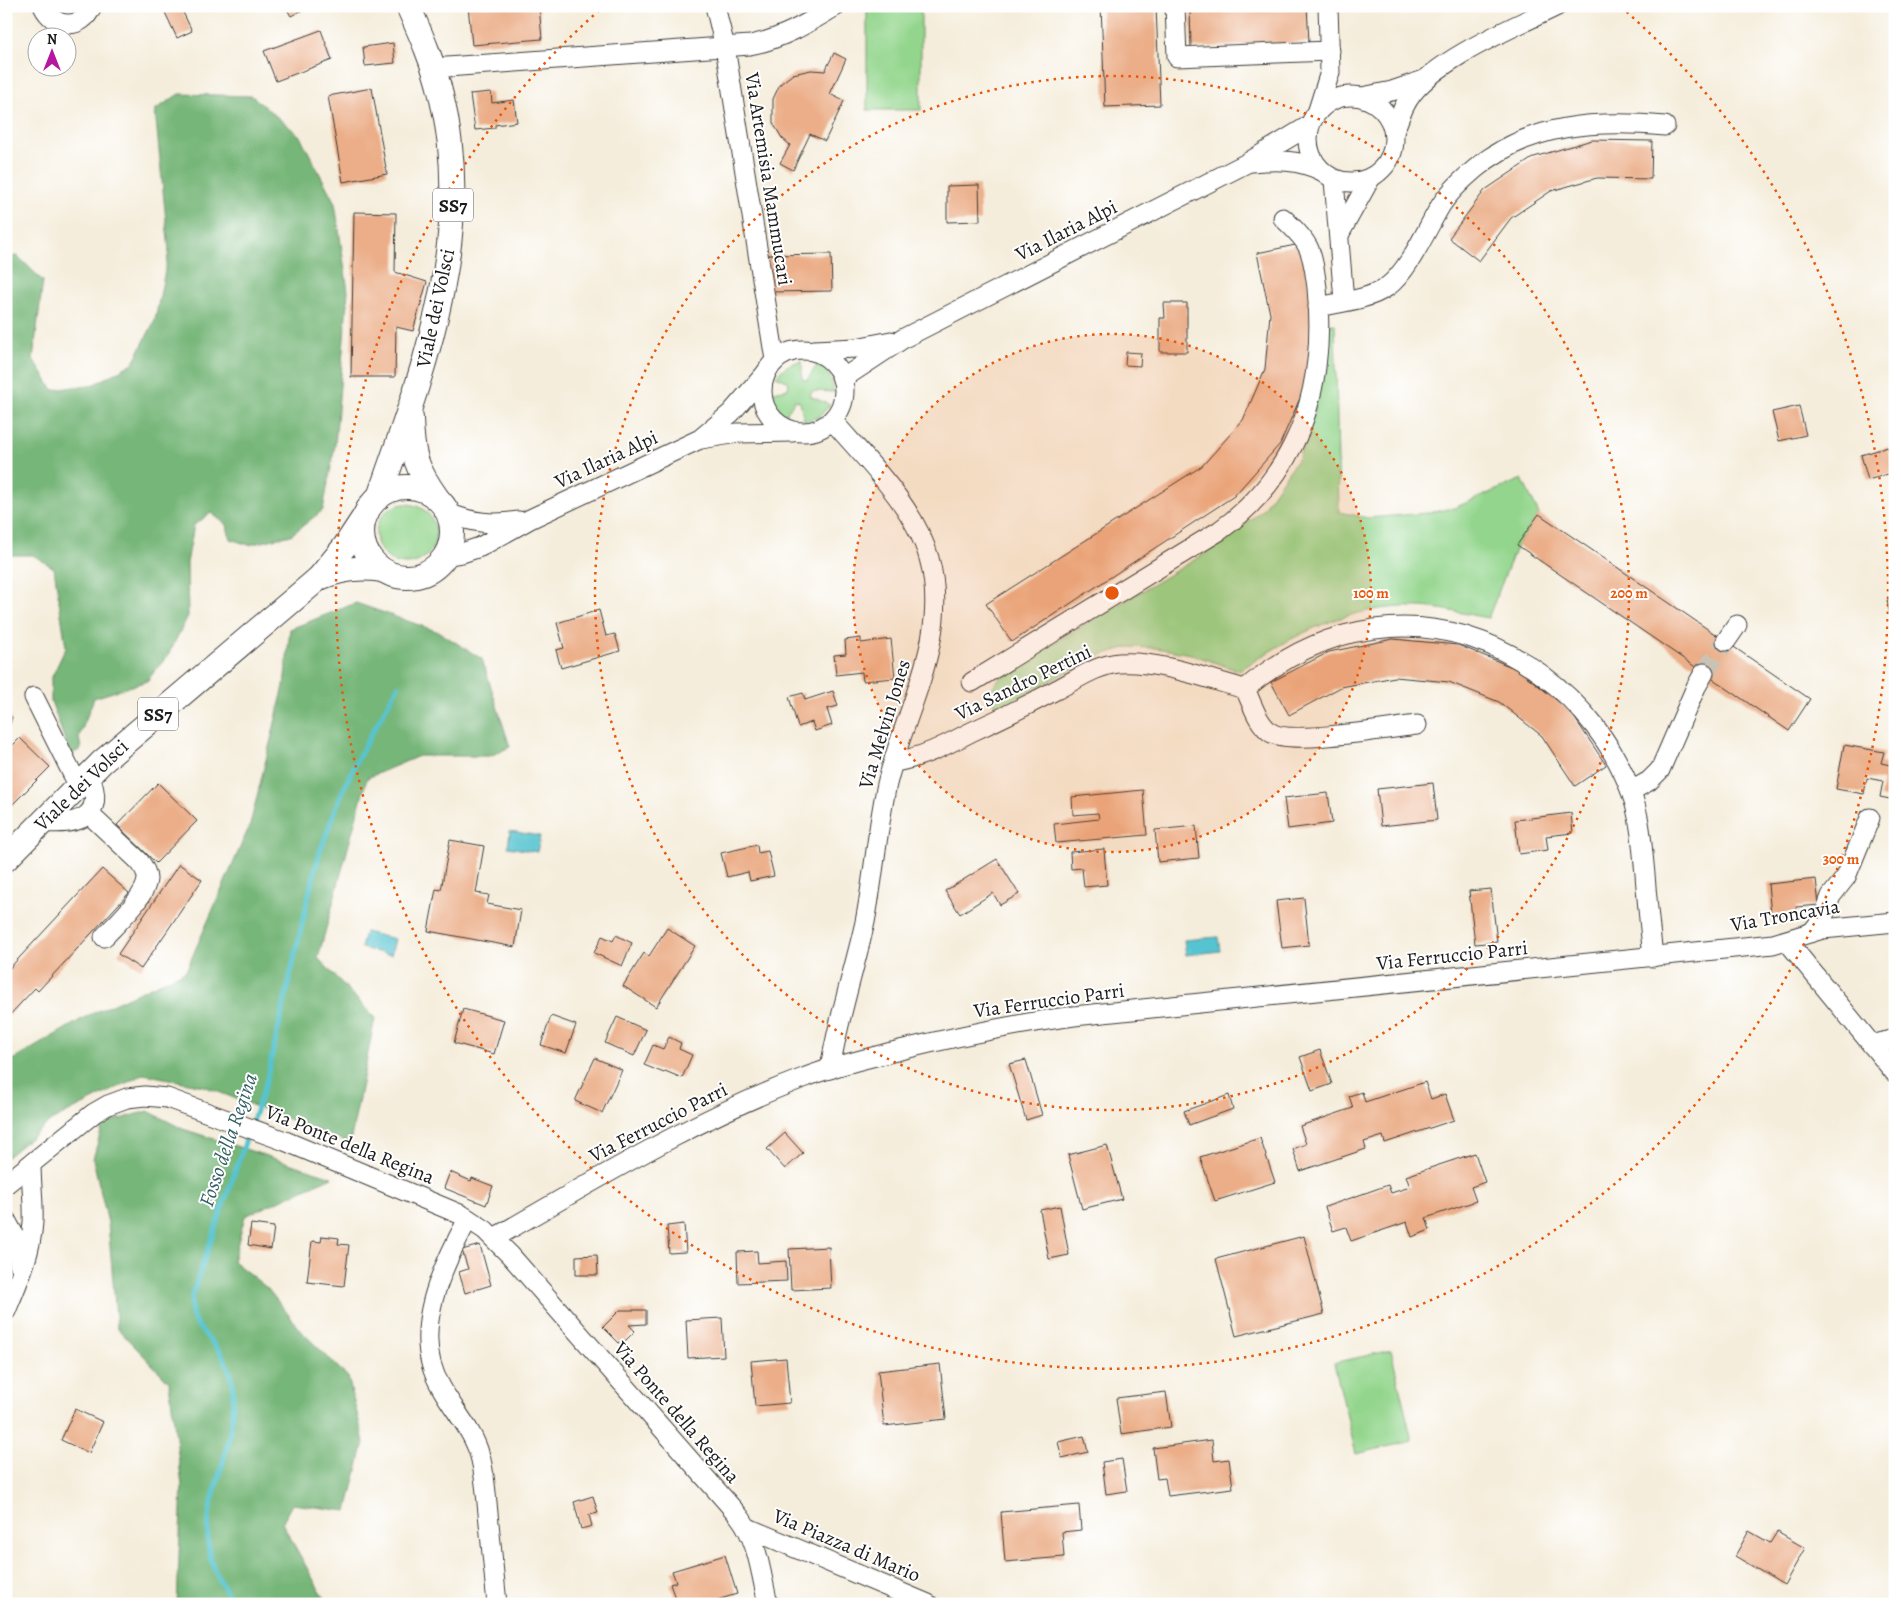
<svg xmlns="http://www.w3.org/2000/svg" width="1901" height="1610" font-family="Alegreya,serif">
<style>
.green{fill:#93d58c;stroke:#587854}
.forest{fill:#76b678;stroke:#49694a}
.water{fill:#57c4d0;stroke:#3a7076}
.lines{fill:none;stroke-linecap:round;stroke-linejoin:round}
.stream{stroke:#57c4d0;stroke-width:5}
.building{fill:#ebae88}
.minor-tunnel{stroke:#cac3b5;stroke-width:19;stroke-dasharray:19 9;stroke-linecap:butt}
.minor-casing{stroke:#3d3b39;stroke-width:21}
.major-casing{stroke:#3d3b39;stroke-width:26}
.minor{stroke:#fff;stroke-width:19}
.major{stroke:#fff;stroke-width:24}
.ring{fill:none;stroke:#e8590c;stroke-width:2.5;stroke-dasharray:2.5 5}
.labels{text-anchor:middle;stroke-width:4;stroke-linejoin:round;paint-order:stroke}
.shield{fill:#fff;stroke:#606060;stroke-width:1}
.shield-label{font-size:19px;font-weight:bold;fill:#1c1c1c}
.street-label{font-size:20px;fill:#1c1c1c;stroke:#fff}
.water-label{font-size:21px;font-style:italic;fill:#345f64;stroke:#fff}
.centre{fill:#e8590c;stroke:#fff;stroke-width:2.5}
.ring-label{font-size:15px;text-anchor:middle;font-weight:bold;fill:#e8590c;stroke:#fff;stroke-width:4;stroke-linejoin:round;paint-order:stroke}
</style>
<rect width="100%" height="100%" fill="#fff"/>
<filter id="ink" filterUnits="userSpaceOnUse"><feTurbulence type="fractalNoise" baseFrequency=".02" numOctaves="2"/><feDisplacementMap in="SourceGraphic" scale="10" xChannelSelector="R" yChannelSelector="G"/><feConvolveMatrix kernelMatrix="1 2 1 2 8 2 1 2 1" color-interpolation-filters="sRGB"/></filter>
<filter id="wash" filterUnits="userSpaceOnUse"><feTurbulence type="fractalNoise" baseFrequency=".0096" numOctaves="4" result="noise"/><feDisplacementMap in="SourceGraphic" scale="20" xChannelSelector="R" yChannelSelector="G"/><feGaussianBlur stdDeviation="1.12" result="paint"/><feColorMatrix in="noise" values="0 0 0 0 0 0 0 0 0 0 0 0 0 0 0 0 0 1.4 0 .05"/><feComposite in="paint" operator="in"/></filter>
<g filter="url(#wash)">
<rect width="100%" height="100%" fill="#f5eddb"/>
<g class="green">
<rect x="867" y="6" width="54" height="104"/>
<path d="M 1335,324 L 1339,512 L 1368,518 L 1427,513 L 1454,508 L 1522,479 L 1539,514 L 1517,545 L 1488,618 C 1465,614 1442,608 1420,607 C 1350,604 1294,634 1239,671 L 1191,654 L 1156,648 L 1128,647 L 1098,656 L 997,709 C 984,691 994,685 1006,671 L 1218,546 L 1261,511 L 1299,457 L 1314,411 L 1323,325 Z"/>
<path d="M 802,361 L 802,379 L 807,380 L 817,365 C 829,370 832,380 834,392 L 812,391 L 810,396 L 830,405 L 819,417 L 804,421 L 800,402 L 795,400 L 785,416 C 778,410 773,402 773,392 L 788,389 L 789,382 L 776,376 C 784,367 790,363 802,361 Z"/>
<circle cx="406" cy="534" r="30"/>
<polygon points="1391,1350 1412,1441 1356,1454 1334,1363"/>
</g>
<g class="forest">
<polygon points="179,94 252,96 300,136 335,203 348,291 335,445 323,510 291,535 249,545 230,539 227,525 211,513 194,525 187,563 188,616 168,655 147,681 94,698 79,737 81,749 70,755 51,701 51,679 66,647 54,568 33,555 6,555 6,257 18,256 43,281 33,359 53,390 95,384 133,363 155,320 169,251 155,110"/>
<polygon points="356,603 439,632 482,659 510,747 490,756 419,756 367,778 318,958 375,1018 350,1143 203,1086 144,1074 51,1121 6,1158 6,1064 87,1016 186,971 250,825 284,686 290,629"/>
<polygon points="148,1111 183,1129 332,1177 245,1216 233,1261 267,1288 304,1334 348,1377 364,1442 347,1511 292,1504 282,1523 327,1604 177,1604 182,1486 169,1382 117,1328 108,1223 93,1159 103,1124"/>
</g>
<g class="water">
<polygon points="510,831 540,836 537,852 508,847"/>
<polygon points="365,932 395,939 391,955 361,948"/>
<polygon points="1218,937 1220,951 1186,955 1184,940"/>
</g>
<g class="lines">
<path class="stream" d="M 234,1604 C 225,1590 214,1573 210,1557 C 201,1516 220,1480 228,1442 C 232,1425 233,1406 233,1389 C 232,1374 226,1359 216,1347 C 201,1328 188,1324 192,1295 L 266,1082 L 309,894 L 320,851 L 343,790 L 358,758 L 398,686"/>
</g>
<g id="blocks">
<g class="building">
<polygon points="162,6 180,6 192,31 177,38"/>
<polygon points="285,6 310,6 291,16"/>
<polygon points="468,6 539,6 542,39 472,45"/>
<polygon points="1101,6 1156,6 1160,105 1105,107"/>
<polygon points="1190,6 1307,6 1309,42 1191,48"/>
<polygon points="321,30 332,60 276,81 264,51"/>
<polygon points="393,43 395,63 365,66 363,47"/>
<polygon points="834,53 846,59 830,94 844,101 825,141 810,134 793,170 780,163 790,145 782,138 773,123 773,99 780,84 793,74 811,70 825,71"/>
<polygon points="372,88 387,174 343,182 328,96"/>
<polygon points="491,92 492,103 514,100 517,122 495,125 495,128 475,130 470,94"/>
<polygon points="1592,140 1652,141 1651,179 1597,178 1551,191 1511,218 1479,261 1449,238 1485,190 1534,157"/>
<polygon points="979,185 980,221 947,222 947,186"/>
<polygon points="354,212 396,213 395,272 427,282 413,331 396,327 395,377 351,377"/>
<polygon points="1300,244 1315,312 1308,380 1280,444 1234,496 1012,642 986,604 1202,466 1243,420 1265,369 1270,314 1257,253"/>
<polygon points="831,254 832,291 768,292 767,255"/>
<polygon points="1164,303 1187,303 1187,352 1160,352 1160,318 1165,318"/>
<polygon points="1126,352 1141,353 1140,366 1125,365"/>
<polygon points="1799,406 1806,435 1779,441 1772,412"/>
<polygon points="1888,447 1895,472 1868,480 1861,455"/>
<polygon points="1539,514 1810,699 1789,731 1517,545"/>
<polygon points="1895,598 1895,633 1894,633 1887,600"/>
<polygon points="599,610 606,636 615,634 620,651 561,668 556,650 564,648 557,623"/>
<polygon points="861,638 861,643 891,639 895,678 863,681 862,672 836,675 834,655 846,654 845,640"/>
<polygon points="1393,639 1458,645 1519,670 1570,711 1606,765 1575,786 1542,736 1499,702 1449,682 1395,677 1341,687 1289,715 1271,682 1329,652"/>
<polygon points="833,691 838,706 827,709 832,725 815,731 812,722 798,727 789,697 803,693 805,700"/>
<polygon points="6,715 12,717 7,735 6,735"/>
<polygon points="20,738 50,767 6,811 6,752"/>
<polygon points="1844,745 1884,752 1881,763 1895,766 1895,800 1880,797 1883,781 1867,778 1864,794 1836,789"/>
<polygon points="158,783 197,821 156,863 117,825"/>
<polygon points="1433,783 1437,820 1381,826 1377,789"/>
<polygon points="1143,790 1147,835 1056,843 1054,824 1099,819 1098,813 1073,815 1072,797"/>
<polygon points="1328,793 1332,823 1288,829 1284,798"/>
<polygon points="1571,813 1573,833 1546,836 1548,850 1519,854 1515,820"/>
<polygon points="1196,826 1199,858 1158,862 1155,830"/>
<polygon points="450,840 484,846 476,893 489,895 487,904 521,910 515,947 428,931 436,889 441,890"/>
<polygon points="757,845 758,853 768,851 774,876 750,881 748,872 727,877 721,853"/>
<polygon points="1104,849 1107,885 1084,887 1082,868 1071,869 1070,852"/>
<polygon points="997,859 1019,894 1000,905 993,893 960,914 945,891"/>
<polygon points="179,864 202,880 141,969 118,954"/>
<polygon points="102,869 129,893 38,991 35,988 6,1019 6,972"/>
<polygon points="1816,879 1819,905 1796,907 1797,912 1771,915 1768,884"/>
<polygon points="1491,889 1497,942 1475,944 1469,891"/>
<polygon points="1304,898 1309,945 1282,948 1276,901"/>
<polygon points="667,928 695,946 656,1007 623,986 644,953 649,956"/>
<polygon points="616,935 632,943 622,966 594,953 602,936 613,941"/>
<polygon points="463,1009 504,1020 494,1054 454,1043"/>
<polygon points="551,1016 576,1025 566,1053 541,1045"/>
<polygon points="617,1017 646,1030 634,1056 605,1043"/>
<polygon points="669,1037 681,1043 679,1049 692,1055 682,1078 665,1071 664,1073 644,1065 653,1045 663,1049"/>
<polygon points="1320,1050 1332,1084 1312,1091 1300,1057"/>
<polygon points="595,1058 622,1070 602,1113 575,1101"/>
<polygon points="1026,1060 1042,1115 1026,1120 1009,1064"/>
<polygon points="1425,1082 1431,1099 1445,1094 1454,1120 1385,1143 1383,1136 1364,1142 1366,1149 1300,1171 1293,1149 1306,1144 1300,1126 1353,1108 1349,1096 1362,1092 1365,1102"/>
<polygon points="1229,1095 1233,1109 1189,1125 1184,1111"/>
<polygon points="785,1133 803,1153 785,1169 767,1149"/>
<polygon points="1260,1138 1275,1182 1215,1201 1200,1157"/>
<polygon points="1107,1145 1122,1199 1082,1209 1068,1155"/>
<polygon points="1475,1153 1485,1182 1471,1187 1476,1201 1426,1218 1430,1230 1412,1237 1407,1222 1351,1241 1346,1227 1333,1231 1325,1207 1388,1185 1391,1193 1410,1187 1406,1176"/>
<polygon points="450,1172 471,1181 472,1178 493,1186 486,1205 444,1188"/>
<polygon points="1060,1206 1069,1255 1049,1259 1040,1210"/>
<polygon points="251,1224 274,1227 271,1249 248,1245"/>
<polygon points="684,1224 686,1252 669,1253 667,1226"/>
<polygon points="322,1236 339,1238 338,1244 349,1245 344,1286 307,1282 312,1241 321,1242"/>
<polygon points="1304,1236 1324,1314 1236,1336 1216,1259"/>
<polygon points="480,1245 491,1285 465,1293 459,1272 468,1269 462,1250"/>
<polygon points="829,1247 831,1288 791,1290 789,1249"/>
<polygon points="757,1251 758,1263 786,1261 787,1281 738,1283 737,1252"/>
<polygon points="597,1255 598,1275 576,1275 576,1256"/>
<polygon points="620,1310 646,1310 646,1324 629,1325 635,1331 621,1345 603,1327"/>
<polygon points="722,1318 724,1356 688,1358 686,1320"/>
<polygon points="786,1358 790,1403 755,1406 751,1361"/>
<polygon points="940,1364 946,1419 884,1426 878,1371"/>
<polygon points="1166,1392 1171,1427 1121,1434 1116,1398"/>
<polygon points="75,1409 103,1422 89,1453 61,1440"/>
<polygon points="1084,1436 1088,1452 1062,1458 1058,1442"/>
<polygon points="1212,1440 1214,1461 1229,1459 1233,1488 1168,1496 1165,1478 1157,1479 1153,1448"/>
<polygon points="1122,1459 1127,1491 1106,1494 1102,1462"/>
<polygon points="593,1496 598,1513 589,1515 592,1526 581,1529 574,1502"/>
<polygon points="1079,1505 1081,1530 1062,1532 1064,1557 1005,1562 1001,1512"/>
<polygon points="1749,1531 1770,1543 1777,1532 1805,1548 1784,1585 1735,1556"/>
<polygon points="725,1555 737,1594 704,1604 686,1604 685,1601 677,1604 670,1584 676,1582 672,1571"/>
</g>
</g>
</g>
<g filter="url(#ink)">
<use href="#blocks" fill-opacity="0" stroke="#3d3b39" stroke-width="1"/>
<g class="lines">
<polyline class="minor-tunnel" points="1704,673 1726,641"/>
<g class="minor-casing">
<g id="minor">
<path d="M 43,6 C 54,29 82,31 92,6"/>
<polyline points="715,6 725,47 775,360"/>
<polyline points="1175,6 1177,57 1330,51"/>
<path d="M 433,68 L 750,45 C 782,39 808,23 836,6"/>
<circle cx="1351" cy="139" r="43"/>
<polyline points="1362,97 1392,91 1424,80"/>
<polyline points="1318,110 1330,72 1328,6"/>
<path d="M 1394,132 C 1399,119 1403,105 1412,94 C 1440,57 1515,27 1557,6"/>
<path d="M 1251,162 C 1276,160 1298,159 1322,171"/>
<polyline points="1334,180 1344,301"/>
<polyline points="1339,235 1370,179"/>
<path d="M 1318,307 C 1341,302 1368,300 1387,287 C 1409,271 1427,228 1441,205 C 1450,191 1462,180 1475,169 C 1529,123 1597,120 1665,126"/>
<polyline points="814,350 856,348 891,341"/>
<circle cx="803" cy="391" r="41"/>
<polyline points="842,379 904,338 1247,163 1310,125"/>
<polyline points="701,439 738,433 793,432"/>
<path d="M 448,513 C 472,523 493,525 519,521"/>
<polyline points="445,556 462,553 480,547 530,519 700,439 731,413 766,373"/>
<polyline points="1726,641 1737,625"/>
<path d="M 972,682 L 1219,531 C 1250,509 1276,479 1293,445 C 1317,397 1322,340 1317,288 C 1315,274 1314,259 1308,247 C 1302,235 1292,227 1283,218"/>
<path d="M 1245,689 C 1333,614 1445,605 1541,674 C 1581,703 1614,745 1631,792 C 1641,819 1642,846 1645,874 C 1647,902 1650,929 1653,957"/>
<polyline points="34,697 78,785"/>
<path d="M 894,762 C 922,758 946,745 971,732 C 1000,719 1028,705 1056,690 C 1076,680 1096,665 1119,663 C 1157,660 1208,679 1245,689 C 1252,703 1257,722 1270,732 C 1288,746 1390,728 1417,725"/>
<polyline points="1631,791 1649,781 1660,770 1696,687 1704,673"/>
<path d="M 89,814 L 139,861 C 143,866 147,873 147,879 C 146,897 116,924 104,937"/>
<path d="M 42,822 C 79,826 107,817 89,774"/>
<polyline points="1812,932 1823,918 1831,896 1846,877 1870,818"/>
<polyline points="1787,941 1895,1073"/>
<polyline points="1872,1045 1895,1039"/>
<path d="M 830,1069 C 838,1019 854,971 865,922 C 874,876 877,829 887,784 C 905,709 951,637 929,558 C 914,505 866,460 832,420"/>
<path d="M 6,1184 L 94,1113 L 108,1105 L 127,1098 L 145,1096 L 167,1098 L 285,1141 L 462,1215 L 485,1230 L 511,1256 L 739,1516 C 758,1540 761,1575 768,1604"/>
<path d="M 468,1219 C 442,1267 409,1334 441,1387 C 454,1411 473,1430 480,1456 C 485,1474 486,1494 488,1513 C 491,1543 494,1573 497,1604"/>
<polyline points="6,1220 18,1242 19,1264"/>
<path d="M 494,1238 C 594,1181 698,1117 806,1077 C 836,1065 869,1058 900,1050 C 958,1036 1016,1024 1074,1016 L 1773,944 L 1823,929 L 1895,922"/>
<path d="M 6,1311 C 18,1282 31,1254 33,1222 C 34,1203 31,1183 31,1164"/>
<polyline points="748,1528 928,1604"/>
</g>
</g>
<g class="major-casing">
<g id="major">
<path d="M 411,418 C 412,456 416,468 437,498"/>
<circle cx="407" cy="532" r="45"/>
<path d="M 379,497 C 424,369 476,232 441,95 C 434,64 421,35 408,6"/>
<path d="M 319,578 C 340,569 359,566 382,570"/>
<polyline points="6,859 102,762 319,578 345,546 366,514"/>
</g>
</g>
<use href="#minor" class="minor"/>
<use href="#major" class="major"/>
</g>
</g>
<circle cx="1112" cy="593" r="259" fill="#e8590c" fill-opacity=".12"/>
<g class="ring">
<circle cx="1112" cy="593" r="259"/>
<circle cx="1112" cy="593" r="517"/>
<path d="M1621 7A776 776 0 1 1 603 7"/>
</g>
<g class="labels">
<g class="shield">
<rect x="433" y="188.5" width="40" height="33" rx="4"/>
<rect x="138" y="697.5" width="40" height="33" rx="4"/>
</g>
<g class="shield-label">
<text x="453" y="212">SS7</text>
<text x="158" y="721">SS7</text>
</g>
<g class="street-label">
<text transform="translate(769 179) rotate(81)" y="7">Via Artemisia Mammucari</text>
<text transform="translate(1066 230) rotate(-27)" y="7">Via Ilaria Alpi</text>
<text transform="translate(435 308) rotate(-78)" y="7">Viale dei Volsci</text>
<text transform="translate(606 459) rotate(-25)" y="7">Via Ilaria Alpi</text>
<text transform="translate(1023 682) rotate(-26)" y="7">Via Sandro Pertini</text>
<text transform="translate(884 724) rotate(-73)" y="7">Via Melvin Jones</text>
<text transform="translate(81 785) rotate(-44)" y="7">Viale dei Volsci</text>
<text transform="translate(1785 915) rotate(-10)" y="7">Via Troncavia</text>
<text transform="translate(1452 955) rotate(-6)" y="7">Via Ferruccio Parri</text>
<text transform="translate(1049 1000) rotate(-8)" y="7">Via Ferruccio Parri</text>
<text transform="translate(658 1122) rotate(-27)" y="7">Via Ferruccio Parri</text>
<text transform="translate(350 1144) rotate(22)" y="7">Via Ponte della Regina</text>
<text transform="translate(677 1412) rotate(49)" y="7">Via Ponte della Regina</text>
<text transform="translate(847 1545) rotate(23)" y="7">Via Piazza di Mario</text>
</g>
<g class="water-label">
<text transform="translate(228 1140) rotate(-71)" y="7">Fosso della Regina</text>
</g>
</g>
<circle cx="1112" cy="593" r="8" class="centre"/>
<g class="ring-label">
<text x="1371" y="598">100 m</text>
<text x="1629" y="598">200 m</text>
<text x="1841" y="864">300 m</text>
</g>
<rect width="1901" height="1610" fill="none" stroke="#fff" stroke-width="25"/>
<g transform="translate(52 52)"><circle r="24" fill="#ffffff" stroke="#a4a4a4"/>
<path d="M0-4L9 19L0 12L-9 19Z" fill="#b5179e"/>
<text y="-8" font-size="14" font-weight="bold" text-anchor="middle" fill="#1c1c1c">N</text>
</g>
</svg>
